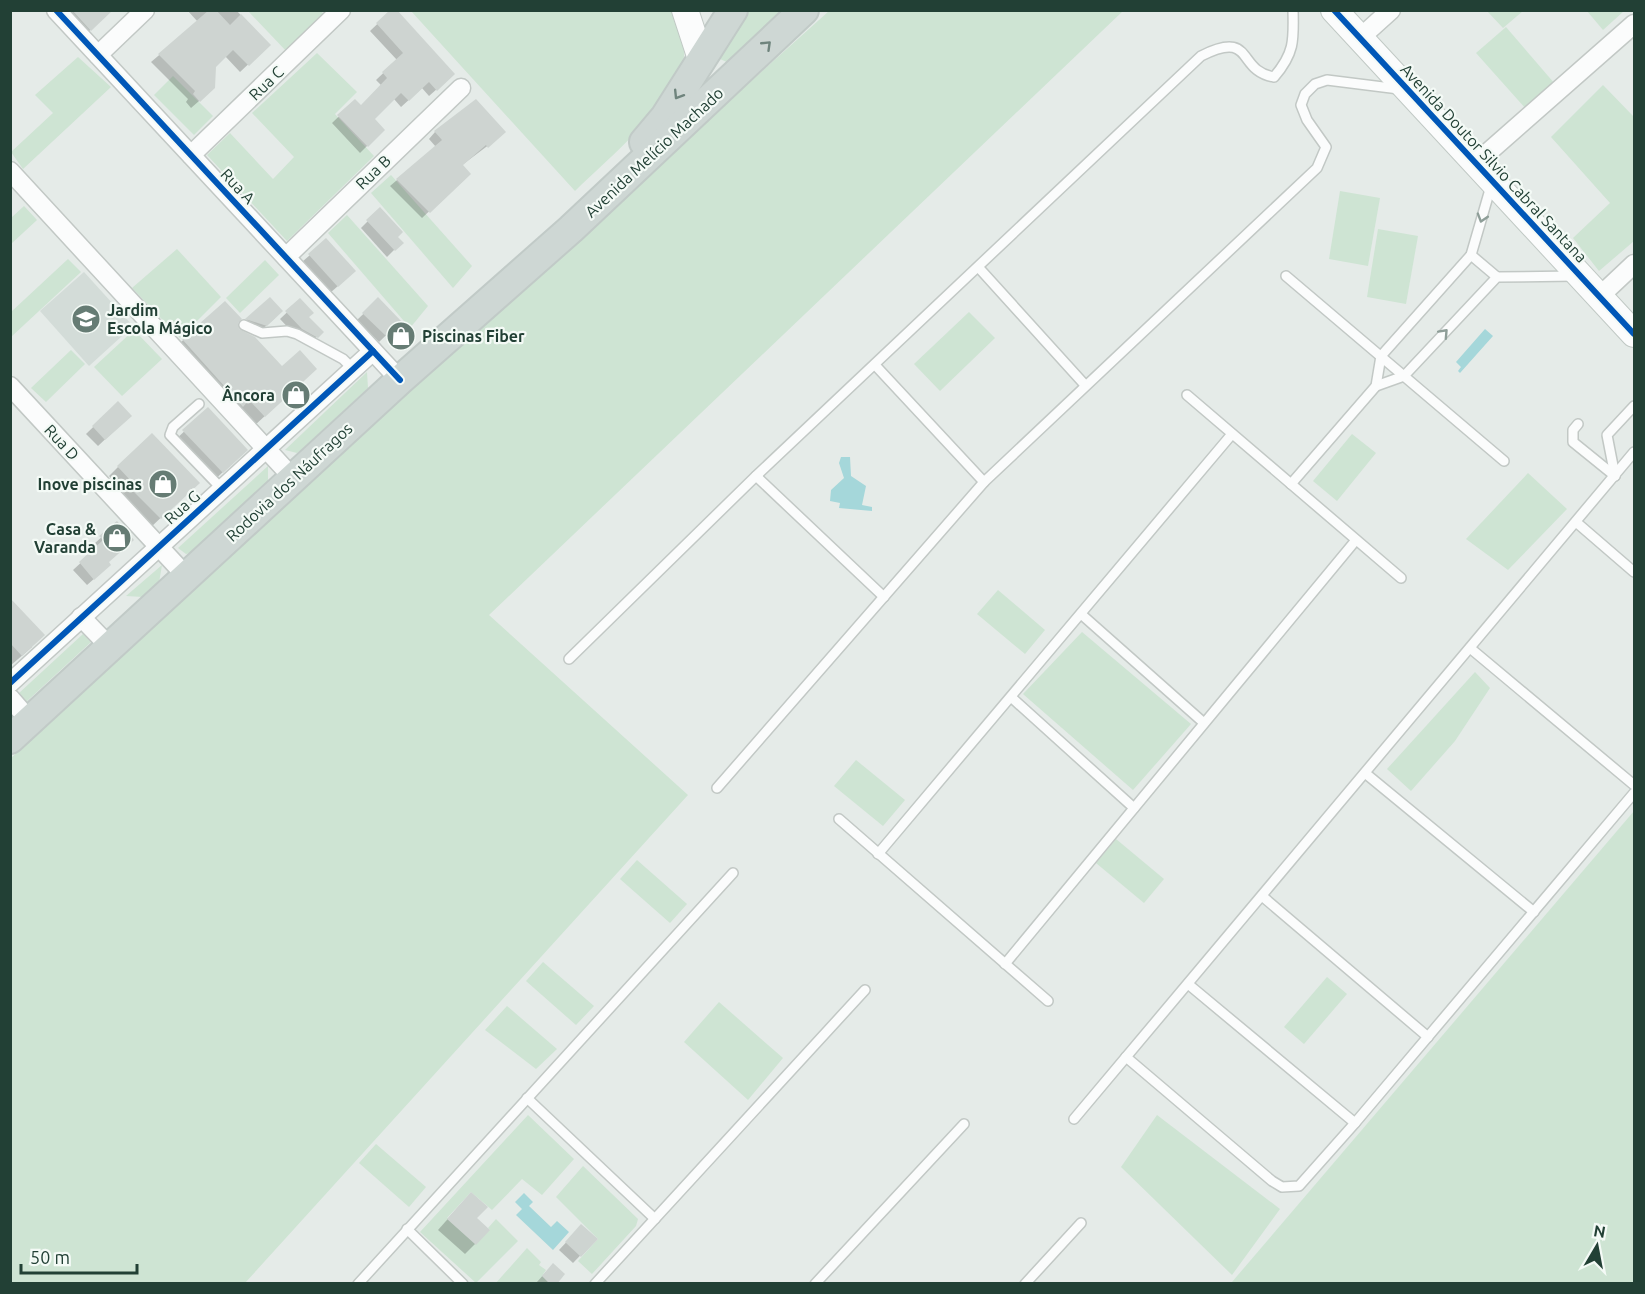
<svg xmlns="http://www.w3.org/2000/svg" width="1645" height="1294" font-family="Ubuntu,sans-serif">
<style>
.built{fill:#d3dcd8}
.green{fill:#cee4d3}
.water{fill:#a5d7da}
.shadow{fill:#0003}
.building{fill:#ced4d1}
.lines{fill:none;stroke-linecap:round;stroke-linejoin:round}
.lane-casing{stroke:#c2c8c5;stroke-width:12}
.street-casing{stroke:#c2c8c5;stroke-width:21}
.secondary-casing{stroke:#c1c9c5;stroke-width:28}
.primary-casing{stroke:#c1cac7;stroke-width:32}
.lane{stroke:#fbfcfc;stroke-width:9}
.street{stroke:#fbfcfc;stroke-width:18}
.secondary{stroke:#fbfcfc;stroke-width:26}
.primary{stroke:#ced7d4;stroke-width:28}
.cycleway-casing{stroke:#f4faf6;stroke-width:10}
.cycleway{stroke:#0057b8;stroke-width:6}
.oneway{stroke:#6f847d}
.oneway2{stroke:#8e9e98}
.labels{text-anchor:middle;stroke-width:4.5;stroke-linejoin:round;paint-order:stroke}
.street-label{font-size:16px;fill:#224035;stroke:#f4faf6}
.poi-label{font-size:16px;font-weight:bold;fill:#224035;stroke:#f4faf6;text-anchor:end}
</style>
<rect width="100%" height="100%" fill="#e5ebe8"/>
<polygon class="built" points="84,272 133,326 89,366 40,311"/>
<g class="green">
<polygon points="248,11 321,11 326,16 288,53"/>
<path d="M 411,11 L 677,11 C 681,27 688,49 682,65 C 664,113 611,156 575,191 Z"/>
<polygon points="746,11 785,11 729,63 720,59"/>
<polygon points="829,11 1123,11 489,615 688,795 245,1283 11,1283 10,759 387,408"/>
<polygon points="1487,11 1523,11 1503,28"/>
<polygon points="1587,11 1624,11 1603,30"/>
<polygon points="1506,27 1555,84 1526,109 1476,53"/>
<polygon points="317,53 357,92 335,114 374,156 287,241 207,155 230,133 273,179 294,157 252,113"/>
<polygon points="78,57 111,87 23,169 11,152 53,113 35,95"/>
<polygon points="173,76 213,116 194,135 154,95"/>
<polygon points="1603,85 1634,117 1634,241 1599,271 1573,238 1610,203 1551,137"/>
<polygon points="391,175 472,266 453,288 371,193"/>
<polygon points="1340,191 1380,198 1368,266 1329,259"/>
<polygon points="24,206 37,220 11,244 11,218"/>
<polygon points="347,215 428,306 410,328 328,233"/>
<polygon points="1378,229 1418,236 1406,304 1367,297"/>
<polygon points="177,249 221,297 180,338 132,288"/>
<polygon points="68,259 81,272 11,337 11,312"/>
<polygon points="265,260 279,275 240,313 226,298"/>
<polygon points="969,312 995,338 940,391 914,364"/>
<polygon points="134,330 162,359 122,396 94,367"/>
<polygon points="71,350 85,364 46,402 31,388"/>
<polygon points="367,372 368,388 301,450 297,453 285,450"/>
<polygon points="1352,434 1376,453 1337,501 1313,481"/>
<polygon points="268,466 268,481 190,553 186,554 178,548"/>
<polygon points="1528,473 1567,509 1508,570 1466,539"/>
<polygon points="162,565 159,583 143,597 126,596"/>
<polygon points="998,590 1045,630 1025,654 977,614"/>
<polygon points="1082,632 1191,724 1133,790 1023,694"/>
<polygon points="83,634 91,642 26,702 18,694"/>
<polygon points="1475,672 1490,688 1455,741 1411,791 1387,769"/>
<polygon points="856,760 905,800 883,826 834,786"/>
<polygon points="1634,811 1634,1283 1233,1283 1232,1282"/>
<polygon points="1116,839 1164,879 1144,903 1096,863"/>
<polygon points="637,860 687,904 670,923 620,879"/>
<polygon points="543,962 594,1006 576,1025 526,981"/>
<polygon points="1327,977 1347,994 1304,1044 1284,1027"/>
<polygon points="719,1002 783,1058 748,1100 684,1042"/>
<polygon points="507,1006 557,1049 536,1069 485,1030"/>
<polygon points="528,1115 574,1159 542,1195 522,1179 492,1210 471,1192 447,1218 490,1230 488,1228 496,1219 518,1241 476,1283 420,1232"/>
<polygon points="1157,1115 1280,1209 1232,1275 1121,1167"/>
<polygon points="376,1144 426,1187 409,1207 359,1163"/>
<polygon points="583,1166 638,1219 636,1226 592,1274 578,1261 598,1239 556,1197"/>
<polygon points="527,1248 541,1262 539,1265 546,1270 542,1276 550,1284 495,1284"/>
</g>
<g class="water">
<polygon points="1485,329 1493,336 1460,373 1458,371 1461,367 1456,362"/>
<polygon points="841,457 850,457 851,476 866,486 862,505 872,507 872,511 839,508 840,503 830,501 831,490 844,478 839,463"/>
<polygon points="524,1193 533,1202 529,1206 551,1227 557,1221 569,1232 553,1250 516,1215 522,1209 515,1202"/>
</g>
<g class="shadow">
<polygon points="54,10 111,10 81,39"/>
<polygon points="187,10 236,10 269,45 240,72 225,56 215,66 206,95 191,108 186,102 188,99 151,62 198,22"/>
<polygon points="392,10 446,81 429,96 422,88 401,107 394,99 373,119 383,130 360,153 332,123 355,101 361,107 382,86 376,80 397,60 370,31"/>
<polygon points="435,132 498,138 462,165 469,174 422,218 390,186 436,147 429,139"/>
<polygon points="380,209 401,243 387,257 361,228"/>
<polygon points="326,241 347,278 330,293 302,262"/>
<polygon points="270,299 275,318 259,332 241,325"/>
<polygon points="300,300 307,317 322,332 310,343 296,336 280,319"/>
<polygon points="378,300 400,322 379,342 357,320"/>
<polygon points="225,303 238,330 282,368 305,379 254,426 172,350"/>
<polygon points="118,403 130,416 98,446 86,434"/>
<polygon points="208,409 236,460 211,483 173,442"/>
<polygon points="118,467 188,492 150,528 119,495 123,491 109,476"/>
<polygon points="117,523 107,563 103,571 87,585 73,570 97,548 94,544"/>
<polygon points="10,601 32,647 10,666"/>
<polygon points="461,1204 475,1218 475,1244 465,1254 438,1230"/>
<polygon points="575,1233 596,1239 573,1263 559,1250"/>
<polygon points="546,1272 555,1284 536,1283"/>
</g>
<g class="building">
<polygon points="72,10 113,10 91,31"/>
<polygon points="209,10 216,10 230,25 241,14 271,45 249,66 233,50 216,67 215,88 200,102 193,94 195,91 158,54"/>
<polygon points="390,10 397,10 455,74 437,91 429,82 409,101 401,93 375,119 385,130 368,147 337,115 355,99 361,105 387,78 382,72 403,53 376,23"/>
<polygon points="476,99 506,132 488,148 486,145 463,165 471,174 430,213 396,179 442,140 434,131"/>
<polygon points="380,207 403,232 398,237 404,243 395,251 366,220"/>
<polygon points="326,238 356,271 338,287 308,254"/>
<polygon points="270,297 283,311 267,326 245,319"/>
<polygon points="378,297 402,322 387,337 362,313"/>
<polygon points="300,298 314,313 309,317 324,332 318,338 302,329 285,311"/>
<polygon points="225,301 242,319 238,323 239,329 255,337 282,366 300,350 317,369 265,417 249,400 243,407 182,339"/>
<polygon points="118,401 132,416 105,440 92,426"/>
<polygon points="208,407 248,450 223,473 182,430"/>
<polygon points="152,433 200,483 161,519 127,485 131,481 117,466"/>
<polygon points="117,521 134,540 109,562 111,565 94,580 79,562 103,540 99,536"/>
<polygon points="10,598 45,635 22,656 10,643"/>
<polygon points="471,1192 488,1207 477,1218 490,1230 476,1245 447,1219"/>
<polygon points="581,1224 598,1239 581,1257 565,1242"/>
<polygon points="553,1263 565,1274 557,1284 550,1284 542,1276"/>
</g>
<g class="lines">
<g class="lane-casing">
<g id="lane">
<polyline points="1471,255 1497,277"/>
<polyline points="979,268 1085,385"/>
<polyline points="1286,276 1504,461"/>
<polyline points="244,325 262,333 287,331 297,334 343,359 353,369"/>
<polyline points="875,365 984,482"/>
<polyline points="1376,386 1404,376 1497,277 1575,276"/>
<polyline points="1187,395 1401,578"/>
<polyline points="199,404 173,427 170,435 222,489"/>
<polyline points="1578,424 1573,430 1573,442 1615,476"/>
<polyline points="756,476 884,597"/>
<polyline points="1615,476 1607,435 1634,406"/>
<polyline points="1291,484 1376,386 1381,356 1471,255 1491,186"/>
<polyline points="1576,522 1634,572"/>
<polyline points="1081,614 1204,723"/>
<polyline points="1470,648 1634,785"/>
<path d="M 569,659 L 756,476 L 1201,56 C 1255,29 1236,71 1274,77 C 1294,54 1294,41 1293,10"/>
<polyline points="1011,697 1134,808"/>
<polyline points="1365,773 1534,912"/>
<polyline points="717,788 984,482 1317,168 1326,147 1307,120 1301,105 1305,94 1315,84 1327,80 1399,89"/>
<polyline points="839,819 1048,1001"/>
<polyline points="878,854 1232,434"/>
<polyline points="1262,896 1428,1037"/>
<polyline points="1005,964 1356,540"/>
<polyline points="1188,984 1355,1123"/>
<polyline points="1126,1057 1272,1181 1282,1187 1299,1186 1355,1123 1634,793"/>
<polyline points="527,1098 655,1219"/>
<polyline points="1074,1119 1634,452"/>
<polyline points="407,1229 463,1284"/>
<polyline points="358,1284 733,873"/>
<polyline points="595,1284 865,990"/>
<polyline points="815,1284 964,1124"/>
<polyline points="1025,1284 1081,1223"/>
</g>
</g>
<g class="street-casing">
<g id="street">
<polyline points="56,10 400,380"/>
<polyline points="1360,38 1391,10"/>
<polyline points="98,55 145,10"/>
<polyline points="191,155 341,10"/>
<polyline points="1476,163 1634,24"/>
<polyline points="10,171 293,478"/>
<polyline points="286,257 461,88"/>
<polyline points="1600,296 1634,264"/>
<polyline points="10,386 187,577"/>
<polyline points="81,617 110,647"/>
<polyline points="10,683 373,351"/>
<polyline points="10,698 30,721"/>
</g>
</g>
<g class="secondary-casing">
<g id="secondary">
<polyline points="685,10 701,59"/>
<polyline points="1334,10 1634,334"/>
</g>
</g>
<g class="primary-casing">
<g id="primary">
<polyline points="644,142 665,117 733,10"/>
<polyline points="10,739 400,380 571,229 804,10"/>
</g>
</g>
<use href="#lane" class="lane"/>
<use href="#street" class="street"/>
<use href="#secondary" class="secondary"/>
<use href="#primary" class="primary"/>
<g class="cycleway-casing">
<g id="cycleway">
<polyline points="56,10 400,380"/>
<polyline points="1334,10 1634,334"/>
<polyline points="10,683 373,351"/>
</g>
</g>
<use href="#cycleway" class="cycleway"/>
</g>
<defs><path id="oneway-chevron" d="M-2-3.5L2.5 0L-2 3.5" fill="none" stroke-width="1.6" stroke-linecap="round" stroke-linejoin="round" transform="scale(1.5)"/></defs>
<g class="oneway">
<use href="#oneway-chevron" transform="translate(767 45) rotate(-44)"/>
<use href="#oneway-chevron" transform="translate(678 95) rotate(122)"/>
</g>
<g class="oneway2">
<use href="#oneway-chevron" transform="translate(1482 218) rotate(107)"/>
<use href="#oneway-chevron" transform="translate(1444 333) rotate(-47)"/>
</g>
<defs>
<g id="school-disc" transform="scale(1.5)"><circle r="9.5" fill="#667c74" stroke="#f4faf6"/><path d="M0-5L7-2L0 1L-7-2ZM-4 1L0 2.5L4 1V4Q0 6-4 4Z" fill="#fff"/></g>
<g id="shop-disc" transform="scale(1.5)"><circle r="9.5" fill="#667c74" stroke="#f4faf6"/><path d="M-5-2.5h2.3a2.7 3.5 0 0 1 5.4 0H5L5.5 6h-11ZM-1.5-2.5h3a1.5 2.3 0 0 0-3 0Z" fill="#fff"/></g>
</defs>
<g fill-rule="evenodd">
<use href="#school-disc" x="86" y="319"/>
<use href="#shop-disc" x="401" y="336"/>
<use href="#shop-disc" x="296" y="395"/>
<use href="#shop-disc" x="163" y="484"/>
<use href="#shop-disc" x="117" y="538"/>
</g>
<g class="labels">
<g class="street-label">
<text transform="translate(266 83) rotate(-44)" y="6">Rua C</text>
<text transform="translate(654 152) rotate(-43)" y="6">Avenida Melício Machado</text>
<text transform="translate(1494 163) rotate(47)" y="6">Avenida Doutor Silvio Cabral Santana</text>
<text transform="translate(373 172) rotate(-44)" y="6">Rua B</text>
<text transform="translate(238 186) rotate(47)" y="6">Rua A</text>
<text transform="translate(62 442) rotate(47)" y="6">Rua D</text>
<text transform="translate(289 482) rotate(-43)" y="6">Rodovia dos Náufragos</text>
<text transform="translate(182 507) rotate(-42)" y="6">Rua G</text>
</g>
<g class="poi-label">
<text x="107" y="316" text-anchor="start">Jardim<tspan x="107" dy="18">Escola Mágico</tspan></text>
<text x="422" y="342" text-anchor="start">Piscinas Fiber</text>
<text x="275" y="401">Âncora</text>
<text x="142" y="490">Inove piscinas</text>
<text x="96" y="535">Casa &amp;<tspan x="96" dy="18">Varanda</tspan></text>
</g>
</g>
<rect width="1645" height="1294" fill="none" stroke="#224035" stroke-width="24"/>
<g transform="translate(1597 1246) rotate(10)" stroke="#f4faf6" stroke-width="4.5" paint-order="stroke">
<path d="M0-4.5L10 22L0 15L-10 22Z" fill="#224035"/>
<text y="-9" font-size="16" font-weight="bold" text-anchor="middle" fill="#224035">N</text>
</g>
<path d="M21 1264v9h116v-9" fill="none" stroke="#224035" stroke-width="3"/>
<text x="30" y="1264" font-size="18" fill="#224035" stroke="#f4faf6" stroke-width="4.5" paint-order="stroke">50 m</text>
</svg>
